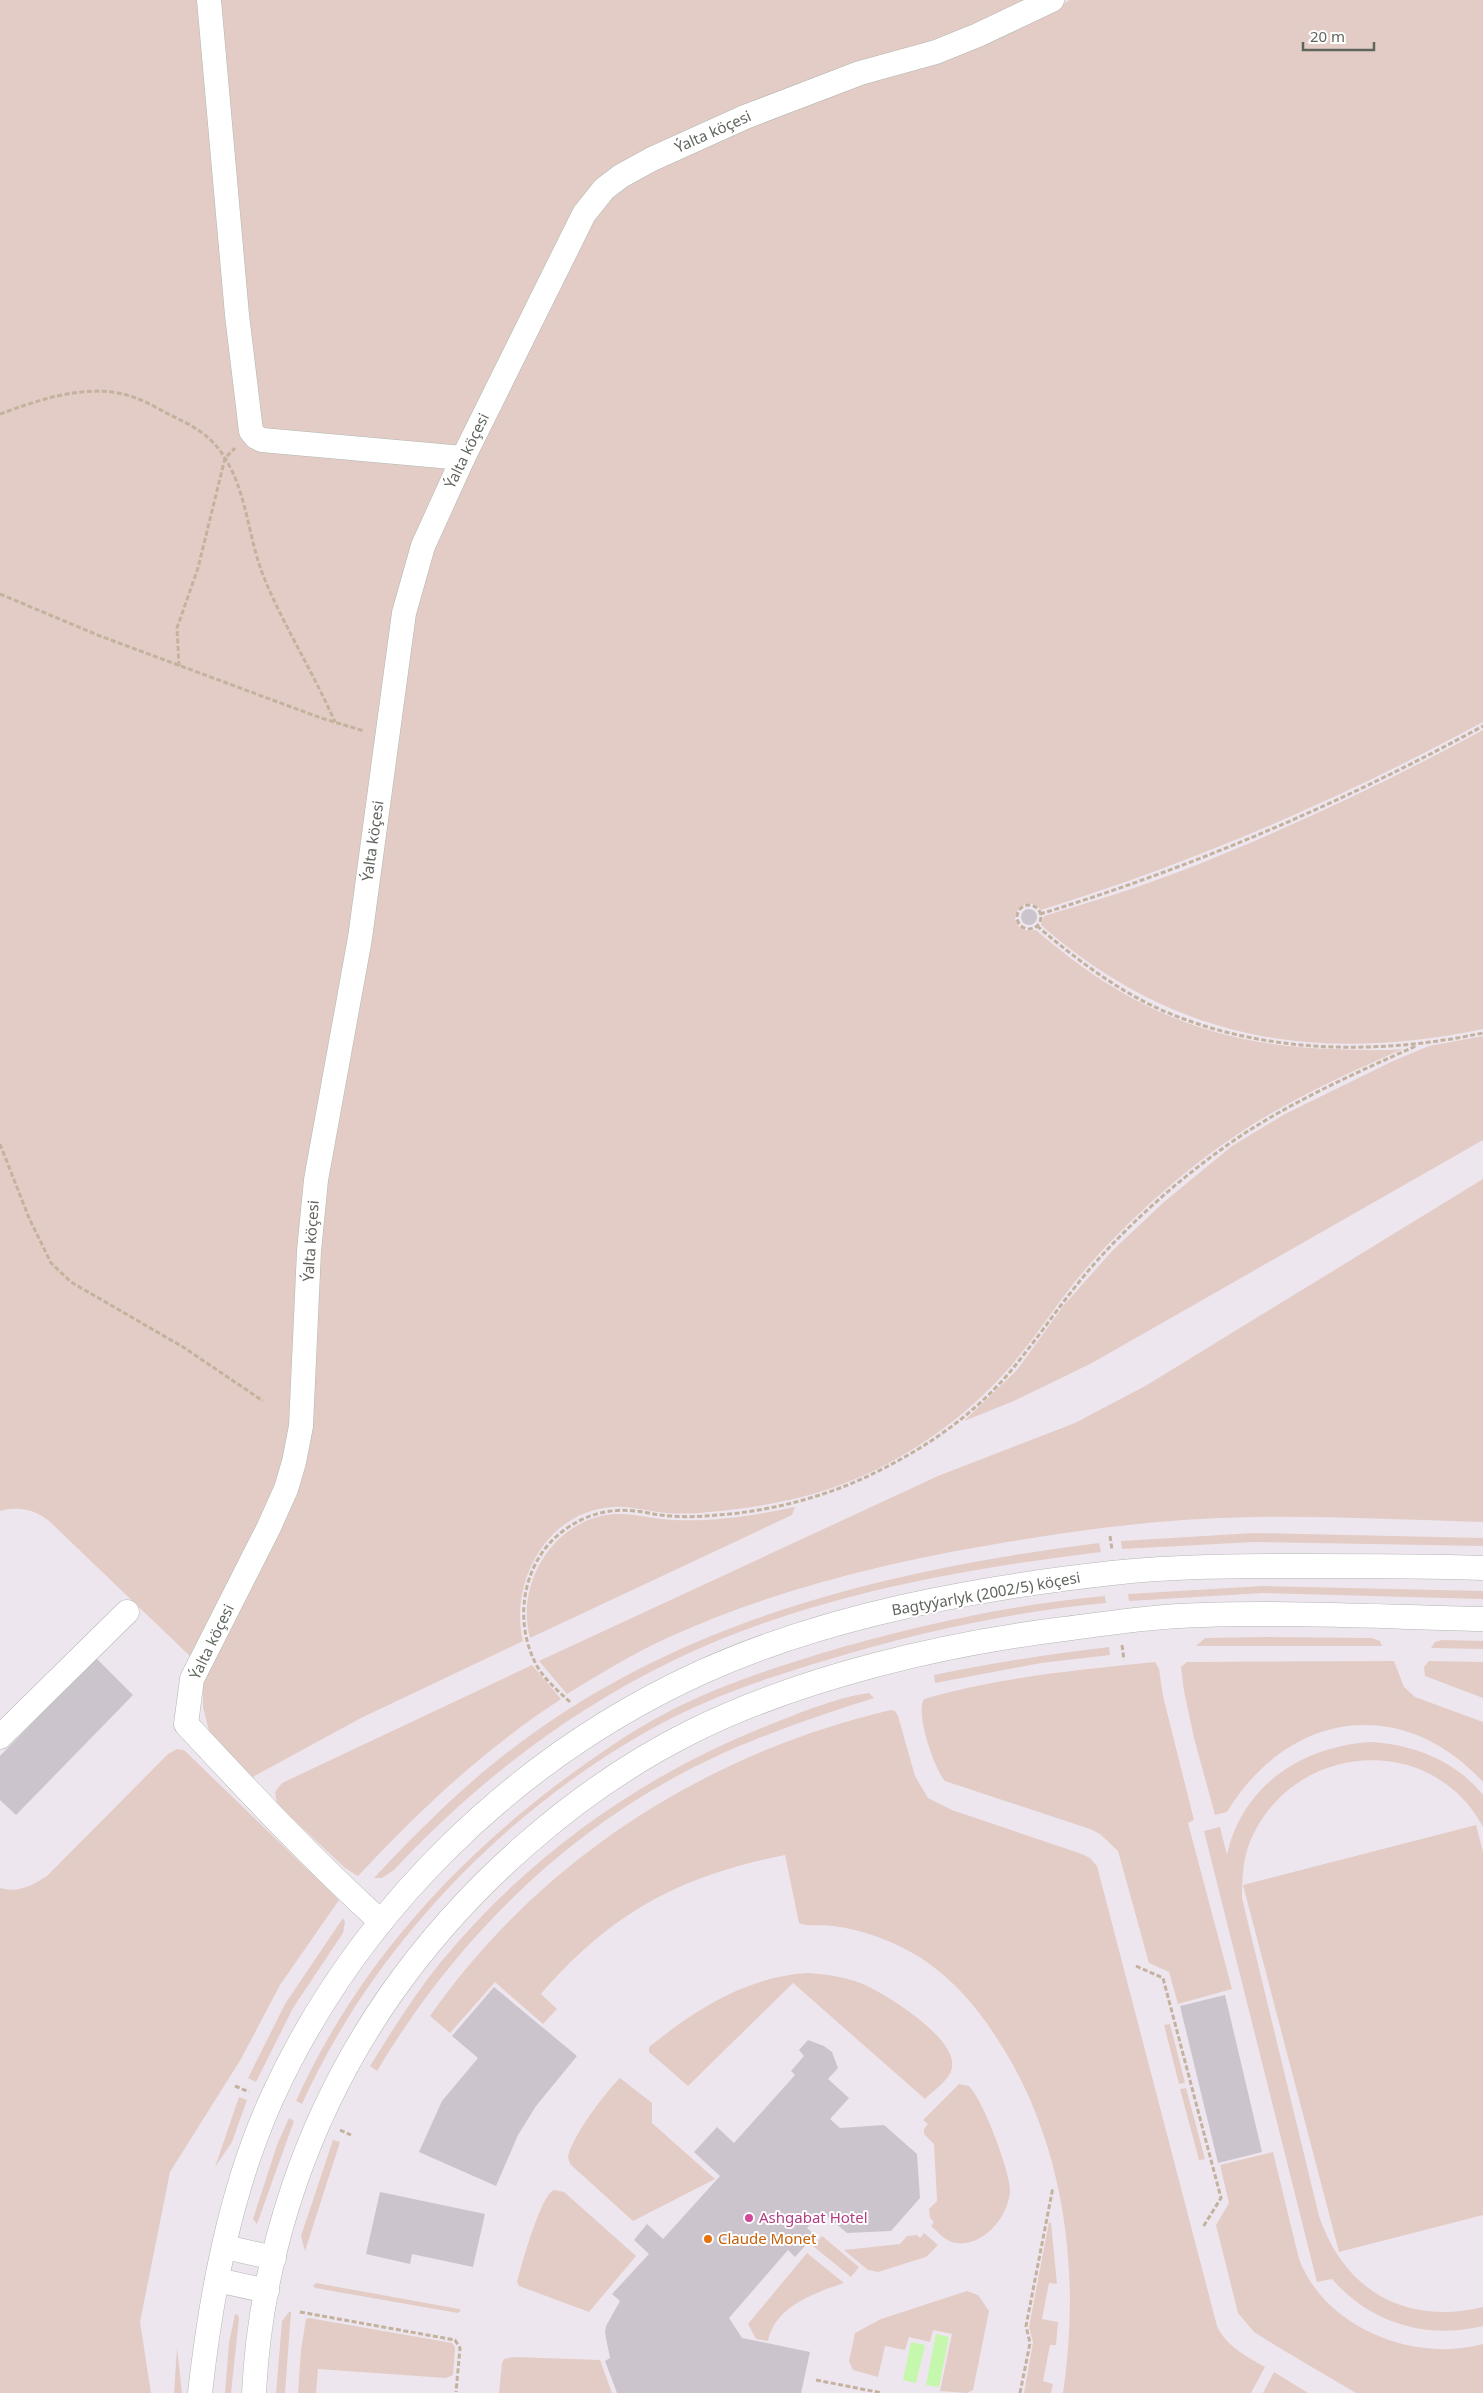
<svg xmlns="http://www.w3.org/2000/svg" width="1483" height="2393" font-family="'Noto Sans',sans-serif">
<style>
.green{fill:#e3ccc5}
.water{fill:#c5f7ad}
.building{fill:#ccc4cc}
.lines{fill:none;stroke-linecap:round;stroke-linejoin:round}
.minor-casing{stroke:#b1b7b1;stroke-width:25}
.path{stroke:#c4b29e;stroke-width:3;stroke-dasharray:5 2.5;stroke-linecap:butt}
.minor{stroke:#fff;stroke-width:24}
.hotel-dot{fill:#d1479c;stroke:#fff;stroke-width:2}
.food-dot{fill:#e8710a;stroke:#fff;stroke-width:2}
.labels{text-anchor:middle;stroke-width:4;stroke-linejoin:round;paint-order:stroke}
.street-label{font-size:15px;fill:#5f655d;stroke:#fff}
.hotel-label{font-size:15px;fill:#b23c85;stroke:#fff;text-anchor:start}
.food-label{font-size:15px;fill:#c56008;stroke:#fff;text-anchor:start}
</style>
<rect width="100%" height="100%" fill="#eee6ee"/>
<g class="green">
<path d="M 0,0 L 1033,0 L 977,27 L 861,65 L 579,207 L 499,359 L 417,540 L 296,1393 L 277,1487 L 193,1659 L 48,1520 C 34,1509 17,1506 0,1511 Z"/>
<path d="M 1070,0 L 1483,0 L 1483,722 C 1341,799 1195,862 1041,910 C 1031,898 1017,904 1015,919 L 1019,927 L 1028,931 L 1036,930 C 1127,1009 1214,1046 1335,1049 C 1358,1050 1380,1051 1403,1049 C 1348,1073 1291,1099 1241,1132 C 1189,1166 1140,1210 1098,1255 C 1065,1290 1041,1331 1010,1367 C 971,1412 922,1448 869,1473 C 818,1497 765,1507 709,1512 C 692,1514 674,1514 658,1512 C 642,1510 628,1506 613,1507 C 547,1511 509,1582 523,1641 L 361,1718 L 251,1778 L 210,1735 L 203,1707 L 203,1679 L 284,1520 L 299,1486 L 312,1420 L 315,1378 L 318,1251 L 322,1208 L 404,659 L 430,548 L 591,216 L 612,192 L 750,123 L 985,40 Z"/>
<path d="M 1483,730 L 1483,1029 C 1314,1064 1173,1040 1041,925 L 1044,916 C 1087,903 1131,890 1173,874 C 1280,833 1383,784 1483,730 Z"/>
<polygon points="1483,1036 1483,1140 1092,1363 1014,1401 964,1421 1017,1370 1064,1305 1112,1251 1164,1202 1232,1146 1285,1114 1393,1061 1429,1046"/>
<path d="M 1483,1179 L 1483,1522 C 1407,1520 1331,1516 1255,1517 C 1180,1518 1106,1526 1032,1538 C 908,1557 781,1586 667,1638 C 632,1654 600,1674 567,1694 L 539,1661 L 938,1476 L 1075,1423 L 1147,1385 Z"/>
<path d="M 795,1507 L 792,1515 L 530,1638 C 516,1587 549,1528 601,1516 C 626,1510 649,1519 673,1520 C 714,1522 756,1515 795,1507 Z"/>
<polygon points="1254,1533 1483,1538 1483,1546 1254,1542 1122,1549 1121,1541"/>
<path d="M 1099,1543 L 1101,1552 C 954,1570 804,1597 670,1662 C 566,1713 473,1785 394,1870 L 382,1878 L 374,1878 C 413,1836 454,1795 499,1759 C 671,1621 885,1570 1099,1543 Z"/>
<polygon points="1263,1586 1483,1591 1483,1599 1263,1593 1129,1601 1128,1594"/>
<path d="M 1105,1596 L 1106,1603 C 1010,1612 919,1632 827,1660 C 773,1676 718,1694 668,1720 C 513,1801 374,1944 302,2104 L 296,2101 C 353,1974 445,1870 555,1786 C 590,1760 626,1734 664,1714 C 713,1688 767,1670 819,1654 C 913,1626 1008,1605 1105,1596 Z"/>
<polygon points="1263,1637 1372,1638 1380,1641 1382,1646 1196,1646 1205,1638"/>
<polygon points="1442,1640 1483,1641 1483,1649 1431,1648 1435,1642"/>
<path d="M 1109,1647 L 1110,1655 L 1041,1663 L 935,1683 L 934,1675 C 992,1663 1050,1654 1109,1647 Z"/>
<path d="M 1394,1661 L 1404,1687 L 1415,1697 L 1483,1722 L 1483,1782 C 1402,1694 1288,1711 1227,1812 L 1215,1815 L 1194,1738 L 1184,1691 L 1181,1667 L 1187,1662 Z"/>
<polygon points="1429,1661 1483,1662 1483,1698 1425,1676 1424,1667"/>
<path d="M 1155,1662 L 1159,1669 L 1163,1696 L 1194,1820 L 1188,1823 L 1232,1989 L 1178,2004 L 1169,1972 L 1149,1963 L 1118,1851 L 1100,1834 L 1090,1829 L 945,1781 C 934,1768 915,1713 924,1699 C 999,1677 1078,1670 1155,1662 Z"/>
<path d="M 532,1665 L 561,1699 C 482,1751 423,1807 358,1876 L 345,1868 L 277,1804 L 275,1792 L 282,1783 Z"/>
<path d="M 869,1693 L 874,1698 C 820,1715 767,1733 715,1757 C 572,1823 457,1937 377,2071 L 370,2066 C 392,2031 414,1995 440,1963 C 526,1858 639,1777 764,1727 C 797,1714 834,1698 869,1693 Z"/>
<path d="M 891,1710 L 895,1711 L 898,1716 L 915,1776 L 928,1798 L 952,1810 L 1082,1854 L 1090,1858 L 1097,1866 L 1217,2326 C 1226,2346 1246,2356 1265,2367 L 1251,2393 L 1063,2393 C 1081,2273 1065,2143 998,2040 C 978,2008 953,1979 921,1958 C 894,1941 864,1930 833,1926 C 822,1924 809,1927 799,1923 L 785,1855 C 679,1876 611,1913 541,1994 L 557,2009 L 543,2024 L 495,1982 L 450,2033 L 430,2016 C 539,1860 706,1753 891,1710 Z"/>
<path d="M 1371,1742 C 1414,1745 1455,1760 1483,1795 L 1483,1827 C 1433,1733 1298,1741 1253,1835 C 1243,1855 1242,1876 1242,1898 L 1319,2216 C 1344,2290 1405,2326 1483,2307 L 1483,2326 C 1427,2340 1370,2323 1332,2279 L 1317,2282 L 1204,1831 L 1220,1827 L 1227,1855 C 1242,1785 1303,1746 1371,1742 Z"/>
<path d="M 177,1749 L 184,1750 L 339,1900 L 280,1985 L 241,2059 L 170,2172 L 140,2322 L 151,2393 L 0,2393 L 0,1888 C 19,1893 31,1886 47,1876 L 168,1754 Z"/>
<polygon points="1476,1825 1483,1852 1483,2215 1339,2252 1243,1885"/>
<polygon points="343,1918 345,1922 343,1933 293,2008 256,2082 248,2078 285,2004"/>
<path d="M 807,1973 C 826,1974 845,1977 863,1984 C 886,1994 957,2038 952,2067 C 951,2079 933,2091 925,2099 L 793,1983 L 688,2086 L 649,2052 L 649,2047 C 695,2010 746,1977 807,1973 Z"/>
<polygon points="1170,2024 1185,2083 1179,2084 1164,2025"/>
<path d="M 620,2078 L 652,2103 L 652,2123 L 715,2179 L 633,2221 L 570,2164 L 568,2157 C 572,2136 605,2093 620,2078 Z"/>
<path d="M 959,2084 L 969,2086 C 983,2100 1009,2169 1010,2189 C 1010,2215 984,2247 956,2243 C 946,2242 938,2232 931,2226 L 934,2222 L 930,2218 L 929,2209 L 937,2201 L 934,2144 L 924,2134 L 924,2129 L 928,2124 L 923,2120 Z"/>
<polygon points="1186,2088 1205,2159 1199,2160 1180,2089"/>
<polygon points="239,2097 247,2100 232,2142 215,2167"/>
<polygon points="289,2118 294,2121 257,2224 253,2219 277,2145"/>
<polygon points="333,2140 340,2142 305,2251 301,2236"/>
<path d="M 1273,2152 L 1299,2259 C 1325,2328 1414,2363 1483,2344 L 1483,2393 L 1356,2393 L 1283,2350 L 1254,2332 L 1238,2313 L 1216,2225 L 1229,2203 L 1220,2165 Z"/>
<path d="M 554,2190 L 564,2192 L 636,2256 L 589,2312 L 519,2286 L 517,2282 C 521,2266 541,2194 554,2190 Z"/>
<polygon points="1049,2222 1051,2223 1057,2284 1049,2283 1042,2319 1058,2322 1056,2345 1050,2345 1043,2381 1053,2384 1051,2393 1024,2393 1033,2342 1029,2327"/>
<polygon points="924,2233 938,2245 926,2257 878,2272 868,2270 844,2250 900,2244 907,2236 917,2235 920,2238"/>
<polygon points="822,2236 859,2267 851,2277 813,2246"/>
<path d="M 807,2253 L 844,2283 C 815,2293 775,2306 768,2341 L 756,2339 L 748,2324 Z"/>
<polygon points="316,2283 459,2309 461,2310 458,2313 315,2288 313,2286"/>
<polygon points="967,2291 978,2295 989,2311 973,2390 967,2393 940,2391 952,2334 933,2330 930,2342 909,2337 905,2350 885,2346 878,2377 853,2370 849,2361 855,2333 881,2319"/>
<polygon points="289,2312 291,2312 285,2393 276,2393 282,2321"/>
<polygon points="235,2314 238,2315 239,2318 231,2393 225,2393 229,2343"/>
<polygon points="309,2318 452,2343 455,2347 453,2375 446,2378 318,2369 316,2393 298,2393 301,2350 306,2319"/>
<polygon points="177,2348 182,2393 174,2393"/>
<polygon points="513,2357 600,2360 612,2393 499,2393 502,2363 504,2359"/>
<polygon points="1274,2372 1308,2393 1263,2393"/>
</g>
<g class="water">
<polygon points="936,2334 949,2337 939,2387 926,2385"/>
<polygon points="911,2342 925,2345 916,2383 903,2380"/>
</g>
<g class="building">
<circle cx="1029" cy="917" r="8"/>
<polygon points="96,1658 133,1695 16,1815 0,1800 0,1756"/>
<polygon points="494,1987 577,2056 536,2106 518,2135 496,2186 419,2152 442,2101 478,2058 452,2036"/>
<polygon points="1225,1995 1262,2152 1218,2163 1180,2006"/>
<polygon points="808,2040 824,2046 832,2052 838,2068 828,2079 849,2098 830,2119 840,2128 884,2125 917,2154 920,2198 891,2231 847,2233 822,2212 807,2228 815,2235 795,2257 788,2250 729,2318 742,2338 810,2352 801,2393 617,2393 605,2361 610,2358 605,2333 606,2326 620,2301 612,2294 649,2254 634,2240 647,2224 663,2239 720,2176 694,2152 717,2127 734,2143 795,2075 791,2071 804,2056 799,2050"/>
<polygon points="380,2192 485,2214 473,2267 412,2254 410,2264 366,2254"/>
</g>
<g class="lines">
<g class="minor-casing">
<g id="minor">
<polyline points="209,0 237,315 251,431 256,437 262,440 463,458"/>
<polyline points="0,1737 127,1612"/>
<path d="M 381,1922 C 312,1859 249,1792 186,1724 L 192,1679 L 269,1527 L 286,1489 L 294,1462 L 301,1426 L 309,1251 L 316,1180 L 360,938 L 404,613 L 423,546 L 463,458 L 584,214 L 604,189 L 621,176 L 652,159 L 745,117 L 860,73 L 936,52 L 978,35 L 1052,0"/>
<polyline points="225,2247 274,2258"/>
<polyline points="217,2280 267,2291"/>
<path d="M 200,2393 C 211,2295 230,2191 271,2100 C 356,1912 515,1757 702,1672 C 828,1615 976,1588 1112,1573 C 1175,1566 1238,1566 1302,1566 C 1362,1566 1423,1566 1483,1568"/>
<path d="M 254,2393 C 261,2250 310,2110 391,1994 C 466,1887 576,1789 693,1731 C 802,1677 943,1644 1064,1629 C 1110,1623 1157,1616 1203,1615 C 1296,1612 1390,1617 1483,1619"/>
</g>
</g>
<g class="path">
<path d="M 0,414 C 41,399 92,381 136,398 C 147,402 159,409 170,415 C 192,425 212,436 225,458 C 248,495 248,540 265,580 C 285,628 314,674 335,722"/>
<polyline points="0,594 100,636 321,718 364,731"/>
<polyline points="179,666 177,628 198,568 225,458 235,448"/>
<circle cx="1029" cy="917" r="12"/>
<path d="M 1040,914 C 1194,867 1342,803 1483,726"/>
<path d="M 1037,926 C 1076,959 1119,992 1166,1012 C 1266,1054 1379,1055 1483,1033"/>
<polyline points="0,1144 29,1218 51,1263 71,1282 183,1347 263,1401"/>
<polyline points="1110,1536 1112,1550"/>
<polyline points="1122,1645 1124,1660"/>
<path d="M 570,1702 C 558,1691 545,1680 537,1666 C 516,1628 520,1578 548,1545 C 570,1520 602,1507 635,1511 C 648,1512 659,1516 672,1516 C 694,1518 717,1515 739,1513 C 792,1506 842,1491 890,1465 C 936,1441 981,1408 1014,1367 C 1045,1329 1071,1288 1105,1252 C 1146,1208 1195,1166 1245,1133 C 1298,1099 1357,1072 1414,1047 L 1416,1044"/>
<polyline points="1136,1966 1163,1978 1221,2198 1203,2227"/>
<polyline points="235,2086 249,2092"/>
<polyline points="340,2130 351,2135"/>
<polyline points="300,2312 455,2340 460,2348 456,2392"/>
<polyline points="816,2380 882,2393"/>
<polyline points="1020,2393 1030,2343 1026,2326 1053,2187"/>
</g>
<use href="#minor" class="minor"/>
</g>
<circle class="hotel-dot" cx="749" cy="2218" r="5"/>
<circle class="food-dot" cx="708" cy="2239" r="5"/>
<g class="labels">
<g class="street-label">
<text transform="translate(713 132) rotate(-24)" y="5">Ýalta köçesi</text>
<text transform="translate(467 451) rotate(-64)" y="5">Ýalta köçesi</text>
<text transform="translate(373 841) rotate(-82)" y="5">Ýalta köçesi</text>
<text transform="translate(311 1241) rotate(-86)" y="5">Ýalta köçesi</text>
<text transform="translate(986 1594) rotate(-10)" y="5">Bagtyýarlyk (2002/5) köçesi</text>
<text transform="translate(212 1642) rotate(-64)" y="5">Ýalta köçesi</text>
</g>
<g class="hotel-label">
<text x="759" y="2223">Ashgabat Hotel</text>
</g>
<g class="food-label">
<text x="718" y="2244">Claude Monet</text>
</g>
</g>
<path d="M1303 42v8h71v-8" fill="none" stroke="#5f655d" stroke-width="2.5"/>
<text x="1310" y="42" font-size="15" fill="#5f655d" stroke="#ffffff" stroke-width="4" paint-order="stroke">20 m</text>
</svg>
